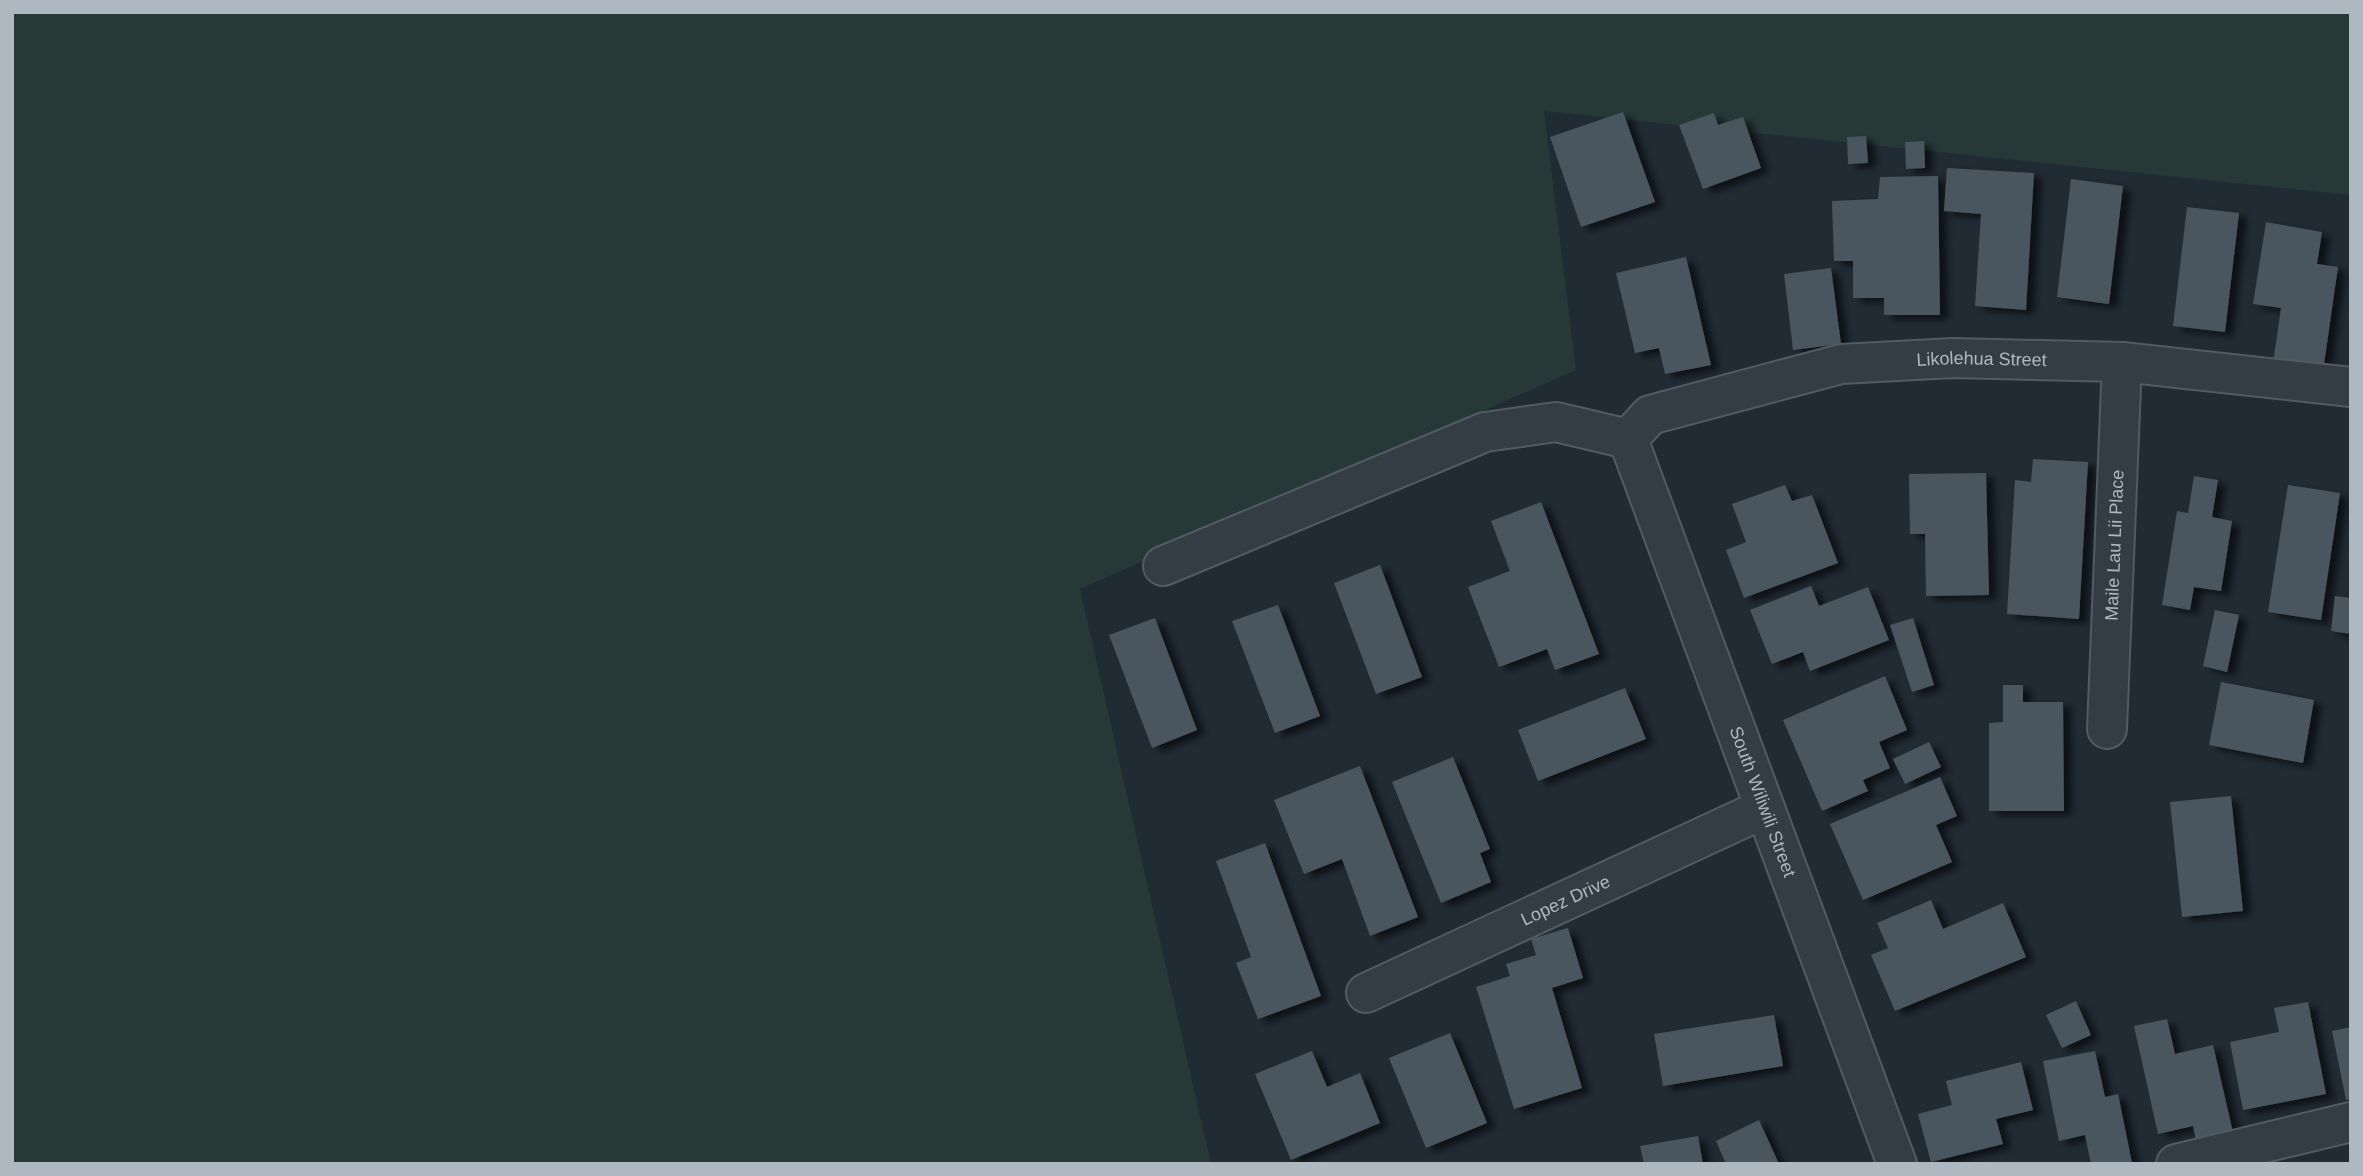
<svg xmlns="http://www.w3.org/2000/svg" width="2363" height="1176" font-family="Arial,sans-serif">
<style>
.green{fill:#263937}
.building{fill:#49565f;filter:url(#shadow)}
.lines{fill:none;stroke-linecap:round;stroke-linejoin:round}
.minor-casing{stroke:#525b62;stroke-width:42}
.minor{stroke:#343d45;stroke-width:38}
.labels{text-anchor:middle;stroke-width:5;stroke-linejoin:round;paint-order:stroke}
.street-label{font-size:18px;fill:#aeb8c1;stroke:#1a2229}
</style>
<defs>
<filter id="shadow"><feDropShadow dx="8" dy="4.5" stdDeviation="3.5" flood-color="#0009"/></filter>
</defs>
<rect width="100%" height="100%" fill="#212b34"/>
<polygon class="green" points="12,12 2351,12 2351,195 1544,111 1576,370 1080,589 1211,1164 12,1164"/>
<g class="building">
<polygon points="1623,112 1655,202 1581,227 1550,137"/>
<polygon points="1714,113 1718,125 1743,117 1761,168 1703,189 1679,125"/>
<polygon points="1866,136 1868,163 1848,164 1847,137"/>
<polygon points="1924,141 1925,168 1906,169 1905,142"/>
<polygon points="1947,168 2034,173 2026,310 1975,306 1981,214 1944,211"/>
<polygon points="1938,176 1940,315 1884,315 1884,298 1853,298 1853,261 1834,261 1832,201 1878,199 1880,177"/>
<polygon points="2071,179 2123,186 2109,304 2057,297"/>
<polygon points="2187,207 2239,213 2225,332 2173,326"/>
<polygon points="2266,222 2322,232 2317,264 2338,267 2323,371 2273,363 2281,308 2253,304"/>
<polygon points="1686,257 1711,365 1665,374 1659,348 1635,353 1616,273"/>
<polygon points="1831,268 1841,344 1793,350 1784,274"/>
<polygon points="2033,459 2088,462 2079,619 2007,614 2015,480 2031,482"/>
<polygon points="1986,473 1989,595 1926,596 1925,534 1910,534 1909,474"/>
<polygon points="2194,476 2218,480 2212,517 2232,521 2221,591 2194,587 2190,610 2162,605 2177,511 2188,513"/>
<polygon points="1785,485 1792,501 1812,495 1838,563 1744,598 1726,550 1746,542 1732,504"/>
<polygon points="2288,485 2340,493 2321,620 2268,612"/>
<polygon points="1541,502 1599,654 1555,670 1547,649 1499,667 1468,587 1510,571 1491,521"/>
<polygon points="1380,565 1422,677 1376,694 1334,583"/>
<polygon points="1811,586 1819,606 1868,587 1889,640 1810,671 1803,652 1772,664 1750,610"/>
<polygon points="2335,596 2351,598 2351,634 2331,631"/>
<polygon points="1278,605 1320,716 1275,733 1232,621"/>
<polygon points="2215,610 2239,615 2227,672 2203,666"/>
<polygon points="1155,618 1197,730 1152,748 1109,635"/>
<polygon points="1913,618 1934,685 1912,692 1890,625"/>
<polygon points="1885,676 1907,730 1879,742 1890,768 1863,780 1868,791 1822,811 1783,720"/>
<polygon points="2221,682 2314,700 2303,763 2209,745"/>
<polygon points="2003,685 2023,685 2023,702 2063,702 2064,811 1989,811 1989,723 2003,722"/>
<polygon points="1625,688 1646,739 1538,781 1518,730"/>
<polygon points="1929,742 1941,767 1905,784 1893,759"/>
<polygon points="1453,757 1490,849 1480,853 1491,882 1441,903 1392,782"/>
<polygon points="1360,766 1418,917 1370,936 1342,859 1304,874 1274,800"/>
<polygon points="1940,777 1957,816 1936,825 1952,862 1863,900 1830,824"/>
<polygon points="2231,796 2243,911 2182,917 2170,802"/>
<polygon points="1265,843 1321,996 1258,1019 1236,963 1251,957 1216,861"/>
<polygon points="1931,900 1943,929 2003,903 2026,957 1895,1011 1871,955 1888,948 1877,923"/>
<polygon points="1568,928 1583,978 1552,988 1582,1088 1514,1109 1476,987 1510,976 1506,964 1536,955 1531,939"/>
<polygon points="2076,1001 2091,1035 2062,1048 2046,1015"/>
<polygon points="2308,1002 2326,1094 2243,1110 2230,1042 2279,1032 2274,1008"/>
<polygon points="1774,1015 1783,1066 1663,1086 1654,1034"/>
<polygon points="2167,1019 2175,1054 2213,1045 2234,1137 2197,1145 2193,1126 2158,1134 2134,1026"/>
<polygon points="2351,1027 2351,1099 2346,1100 2332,1031"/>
<polygon points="1450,1033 1487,1123 1426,1148 1389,1058"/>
<polygon points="1312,1051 1327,1087 1360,1073 1380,1123 1291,1160 1255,1074"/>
<polygon points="2095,1051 2105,1097 2118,1094 2132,1163 2091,1164 2085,1135 2059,1141 2043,1061"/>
<polygon points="2021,1062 2033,1110 1996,1119 2003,1144 1931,1162 1918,1114 1952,1105 1946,1081"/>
<polygon points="1759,1120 1779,1164 1726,1164 1716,1141"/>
<polygon points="1698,1136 1703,1164 1644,1164 1640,1146"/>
</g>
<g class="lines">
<g class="minor-casing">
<g id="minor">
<path id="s1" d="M 1628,439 L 1897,1164"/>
<path id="s2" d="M 1628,439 L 1650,415 L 1841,364 L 1953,358 L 2122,362 L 2351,387"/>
<polyline points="1163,566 1485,432 1556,422 1628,439"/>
<path id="s3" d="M 2107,729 L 2122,362"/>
<path id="s4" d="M 1366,993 L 1765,808"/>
<polyline points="2176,1164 2351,1122"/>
</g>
</g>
<use href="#minor" class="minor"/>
</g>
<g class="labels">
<g class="street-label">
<text dy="6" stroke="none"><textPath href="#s2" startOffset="371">Likolehua Street</textPath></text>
<text dy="6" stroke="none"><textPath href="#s3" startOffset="184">Maile Lau Lii Place</textPath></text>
<text dy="6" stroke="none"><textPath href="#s1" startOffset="387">South Wiliwili Street</textPath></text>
<text dy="6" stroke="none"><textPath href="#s4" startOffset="220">Lopez Drive</textPath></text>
</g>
</g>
<rect width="2363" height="1176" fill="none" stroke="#aeb8c1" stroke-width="28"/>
</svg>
